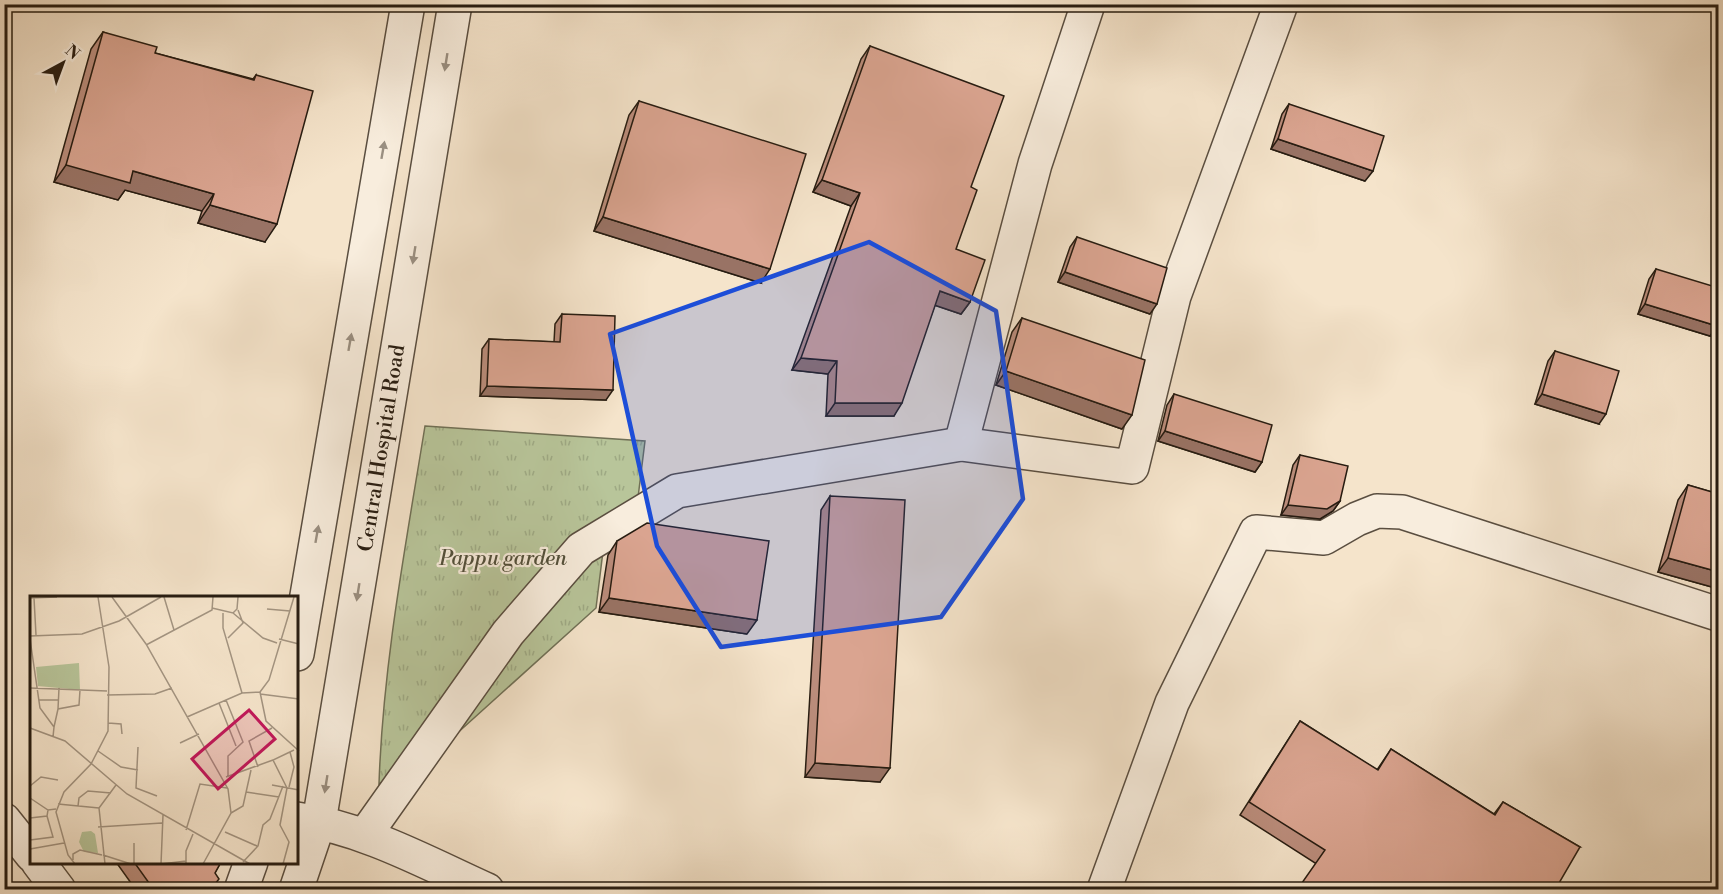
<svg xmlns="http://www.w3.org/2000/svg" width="1723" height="894" font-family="'Libre Bodoni',serif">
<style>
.park{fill:url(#park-tufts);stroke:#707056;stroke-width:1.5}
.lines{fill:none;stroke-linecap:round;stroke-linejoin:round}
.minor-casing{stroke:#5a4e40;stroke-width:36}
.tertiary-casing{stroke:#5a4e40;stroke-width:36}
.minor{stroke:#f8eddd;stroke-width:33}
.tertiary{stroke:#f8eddd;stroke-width:33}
.wall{fill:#bb8d7c;stroke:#271c11;stroke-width:1.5}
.shaded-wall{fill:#997365;stroke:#271c11;stroke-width:1.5}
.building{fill:#daa490;stroke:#271c11;stroke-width:1.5}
.oneway{fill:#9a8f81}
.marked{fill:#1d4ed8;fill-opacity:0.2;stroke:#1d4ed8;stroke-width:4.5;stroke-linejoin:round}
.labels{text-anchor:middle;stroke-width:4.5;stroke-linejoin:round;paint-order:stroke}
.street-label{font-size:21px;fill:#271c11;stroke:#f8eddd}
.park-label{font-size:21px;font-style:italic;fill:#524f3a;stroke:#f8eddd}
.inset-road{fill:none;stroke:#a39481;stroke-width:1.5}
.view{fill:#c2185b;fill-opacity:0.15;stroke:#c2185b;stroke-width:3}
.inset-edge{fill:none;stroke:#271c11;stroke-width:3}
</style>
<defs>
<pattern id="park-tufts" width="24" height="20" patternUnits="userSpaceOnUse" patternTransform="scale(1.5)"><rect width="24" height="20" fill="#b8c59a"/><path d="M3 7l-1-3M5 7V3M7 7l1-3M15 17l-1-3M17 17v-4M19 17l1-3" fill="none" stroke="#9ea984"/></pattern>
</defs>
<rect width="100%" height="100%" fill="#f5e4cb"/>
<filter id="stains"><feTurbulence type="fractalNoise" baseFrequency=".00333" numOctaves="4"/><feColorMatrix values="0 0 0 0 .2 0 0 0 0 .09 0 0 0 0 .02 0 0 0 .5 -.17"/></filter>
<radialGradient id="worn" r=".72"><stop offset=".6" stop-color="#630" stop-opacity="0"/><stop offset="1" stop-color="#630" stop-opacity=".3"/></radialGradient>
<path class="park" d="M 425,426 L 645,441 L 634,530 L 606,527 L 596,608 L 453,737 L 379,784 C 383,663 406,544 425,426 Z"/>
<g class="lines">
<g class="minor-casing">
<g id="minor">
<polyline points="961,444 1035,164 1088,4"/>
<path d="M 297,819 C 364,828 425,862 487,890"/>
<polyline points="4,820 32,855"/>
<polyline points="365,835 508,633 581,549 677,491 961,444 1132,467 1174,296 1281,4"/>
<polyline points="38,862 59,890"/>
<polyline points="1104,890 1172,703 1256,532 1324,538 1357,519 1377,511 1402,512 1718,614"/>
</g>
</g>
<g class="tertiary-casing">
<g id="tertiary">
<polyline points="297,654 408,4"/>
<polyline points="241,890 251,862"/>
<polyline points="296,890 319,822 455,4"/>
</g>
</g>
<use href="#minor" class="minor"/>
<use href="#tertiary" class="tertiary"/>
</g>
<g class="wall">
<polygon points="103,32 155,53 253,79 256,75 265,242 198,223 202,211 125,190 118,200 54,182 91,49"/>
<polygon points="870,46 971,187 956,249 970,302 961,314 935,305 894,416 826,416 828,374 792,370 851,206 813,192 861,59"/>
<polygon points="639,101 761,283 594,231 629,115"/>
<polygon points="1289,104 1365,181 1271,149 1282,114"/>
<polygon points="1077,237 1150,314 1058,282 1070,247"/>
<polygon points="1656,269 1710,336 1638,314 1649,279"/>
<polygon points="562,314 606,400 480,396 482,349 489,339 554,342 555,324"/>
<polygon points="1022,318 1122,429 996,385 1012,332"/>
<polygon points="1555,351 1599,424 1535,404 1548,361"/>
<polygon points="1174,394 1262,462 1255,472 1158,441 1167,405"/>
<polygon points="1300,455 1340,501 1333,511 1320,519 1281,515 1293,465"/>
<polygon points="1688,485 1719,494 1719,589 1658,572 1678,500"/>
<polygon points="830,496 880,782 805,777 821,510"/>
<polygon points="617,541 747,634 599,612 608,555"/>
<polygon points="1300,721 1377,770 1391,749 1494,814 1503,802 1580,847 1315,863 1240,815"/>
<polygon points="116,862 221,862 215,873 212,890 136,890"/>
</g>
<g class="shaded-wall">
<polygon points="1278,139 1373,171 1365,181 1271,149"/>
<polygon points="66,165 133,171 214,194 202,211 125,190 118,200 54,182"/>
<polygon points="822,180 860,193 851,206 813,192"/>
<polygon points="210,205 277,224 265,242 198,223"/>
<polygon points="603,217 770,269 761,283 594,231"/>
<polygon points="1065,272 1157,304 1150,314 1058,282"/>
<polygon points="940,291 970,302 961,314 931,304"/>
<polygon points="1645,304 1717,326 1710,336 1638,314"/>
<polygon points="801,358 837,361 828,374 792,370"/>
<polygon points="1006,371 1132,415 1122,429 996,385"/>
<polygon points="487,386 613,390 606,400 480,396"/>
<polygon points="1542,394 1606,414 1599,424 1535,404"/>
<polygon points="835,403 902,403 894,416 826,416"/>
<polygon points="1165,431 1262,462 1255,472 1158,441"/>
<polygon points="1340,501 1333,511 1320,519 1281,515 1288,505"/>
<polygon points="1668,558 1719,572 1719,589 1658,572"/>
<polygon points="609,598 757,620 747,634 599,612"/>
<polygon points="815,763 890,768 880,782 805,777"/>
</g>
<g class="building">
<polygon points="103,32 157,47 155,53 254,80 256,75 313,91 277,224 210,205 214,194 133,171 130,183 66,165"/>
<polygon points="870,46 1004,96 971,187 977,190 956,249 985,260 970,302 940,291 902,403 835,403 837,361 801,358 860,193 822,180"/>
<polygon points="639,101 806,154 770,269 603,217"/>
<polygon points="1289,104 1384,136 1373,171 1278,139"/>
<polygon points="1077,237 1167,268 1157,304 1065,272"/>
<polygon points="1656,269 1719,288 1719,320 1717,326 1645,304"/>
<polygon points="562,314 615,316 613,390 487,386 489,339 560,342"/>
<polygon points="1022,318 1145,360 1132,415 1006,371"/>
<polygon points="1555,351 1619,371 1606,414 1542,394"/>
<polygon points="1174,394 1272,425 1262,462 1165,431"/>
<polygon points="1300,455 1348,466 1340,501 1327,509 1288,505"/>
<polygon points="1688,485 1719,494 1719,572 1668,558"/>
<polygon points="830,496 905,500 890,768 815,763"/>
<polygon points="647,523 769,541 757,620 609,598 617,541"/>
<polygon points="1300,721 1378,770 1391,749 1495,815 1503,802 1580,847 1555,890 1297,890 1325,850 1249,802"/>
<polygon points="134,862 221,862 215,873 219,879 210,890 154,890"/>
</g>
<defs><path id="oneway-solid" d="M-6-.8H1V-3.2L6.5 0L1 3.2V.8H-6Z" transform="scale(1.5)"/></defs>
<g class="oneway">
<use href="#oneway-solid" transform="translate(446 62) rotate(99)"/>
<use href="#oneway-solid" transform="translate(383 150) rotate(-80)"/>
<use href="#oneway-solid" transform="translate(414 255) rotate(99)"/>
<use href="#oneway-solid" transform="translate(350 342) rotate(-80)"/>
<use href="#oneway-solid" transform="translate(317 534) rotate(-80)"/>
<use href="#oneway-solid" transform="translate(358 592) rotate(99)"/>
<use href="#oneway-solid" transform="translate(326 784) rotate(99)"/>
</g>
<path class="marked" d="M 869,242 L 996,311 L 1023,499 L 941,617 L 721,647 L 657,546 L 610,334 Z"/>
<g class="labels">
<g class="street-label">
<text transform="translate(381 448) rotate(-81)" y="7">Central Hospital Road</text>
</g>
<g class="park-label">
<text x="503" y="565">Pappu garden</text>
</g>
</g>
<g transform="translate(30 596)">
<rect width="268" height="268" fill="#f5e4cb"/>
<path d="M 49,67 L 50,94 L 8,90 L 6,71 ZM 61,235 L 65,238 L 68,257 L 54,256 L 49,246 L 52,236 Z" fill="#b8c59a"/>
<path class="inset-road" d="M 82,1 L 116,48 L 198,193 L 201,217 L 173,268M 134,1 L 144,34M 0,2 L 27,1M 4,2 L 6,39M 182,12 L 203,17 L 207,13 L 208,1M 237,13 L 260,15M 193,17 L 193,32 L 212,97M 203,17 L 233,42 L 247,47M 0,40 L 52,38 L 89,25 L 131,1M 198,42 L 213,27 L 208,14M 0,43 L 10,112 L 24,131 L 23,141M 249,43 L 269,48M 116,49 L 182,14 L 183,1M 0,92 L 77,95M 230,96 L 239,84 L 264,1M 230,96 L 236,125 L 269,155M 230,98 L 269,103M 77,99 L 125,98 L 142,92M 9,104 L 28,104M 196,104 L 213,146 L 198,160 L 198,180M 189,107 L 206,150M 28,113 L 29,92M 157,121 L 212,97 L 230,96M 78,127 L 91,128 L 92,138M 24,131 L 28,113 L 49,109 L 50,94M 0,132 L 35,145 L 97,198 L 220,268M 150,147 L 169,138M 108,151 L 106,192 L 127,200M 68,155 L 91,171 L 108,174M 228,171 L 219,145 L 242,132M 196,181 L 243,164M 242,189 L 269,194M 0,190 L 11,181 L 28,184M 259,191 L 264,171 L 260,156M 216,196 L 249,201M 0,202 L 18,214 L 26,213M 28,208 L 69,212M 48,210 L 49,202 L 58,195 L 81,197M 201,217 L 213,210 L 221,174M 0,222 L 17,220 L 18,214M 68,231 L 132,227M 156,234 L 170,188 L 197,192M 195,236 L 227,250M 0,244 L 23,241 L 17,220M 104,247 L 104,268M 0,253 L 34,247M 73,259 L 101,268M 43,264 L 43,258 L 50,254 L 72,259M 213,266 L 228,250 L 233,229 L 240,223 L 253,190M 45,268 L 38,259 L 26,216 L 34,196 L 61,168 L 78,135 L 79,71 L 68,1M 75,268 L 69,212 L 86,189M 131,268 L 133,219M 131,268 L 156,265M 156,268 L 156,255 L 163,238M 253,268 L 259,246 L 250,229 L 257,192 L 243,164 L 264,154"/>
<path class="view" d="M 219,114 L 245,143 L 188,193 L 162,163 Z"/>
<rect width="268" height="268" class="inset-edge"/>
</g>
<rect width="1723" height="894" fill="none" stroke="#f5e4cb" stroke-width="24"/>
<rect x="6" y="6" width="1711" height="882" fill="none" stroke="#271c11" stroke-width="3"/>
<rect x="12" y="12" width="1699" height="870" fill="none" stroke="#271c11" stroke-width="1.5"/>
<g transform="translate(63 63) rotate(41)" stroke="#f8eddd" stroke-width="4.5" paint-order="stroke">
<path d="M0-4.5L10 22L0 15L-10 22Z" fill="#271c11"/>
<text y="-9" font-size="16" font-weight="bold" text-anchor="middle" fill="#271c11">N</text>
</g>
<rect width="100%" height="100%" filter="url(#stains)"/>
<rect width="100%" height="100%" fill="url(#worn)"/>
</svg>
